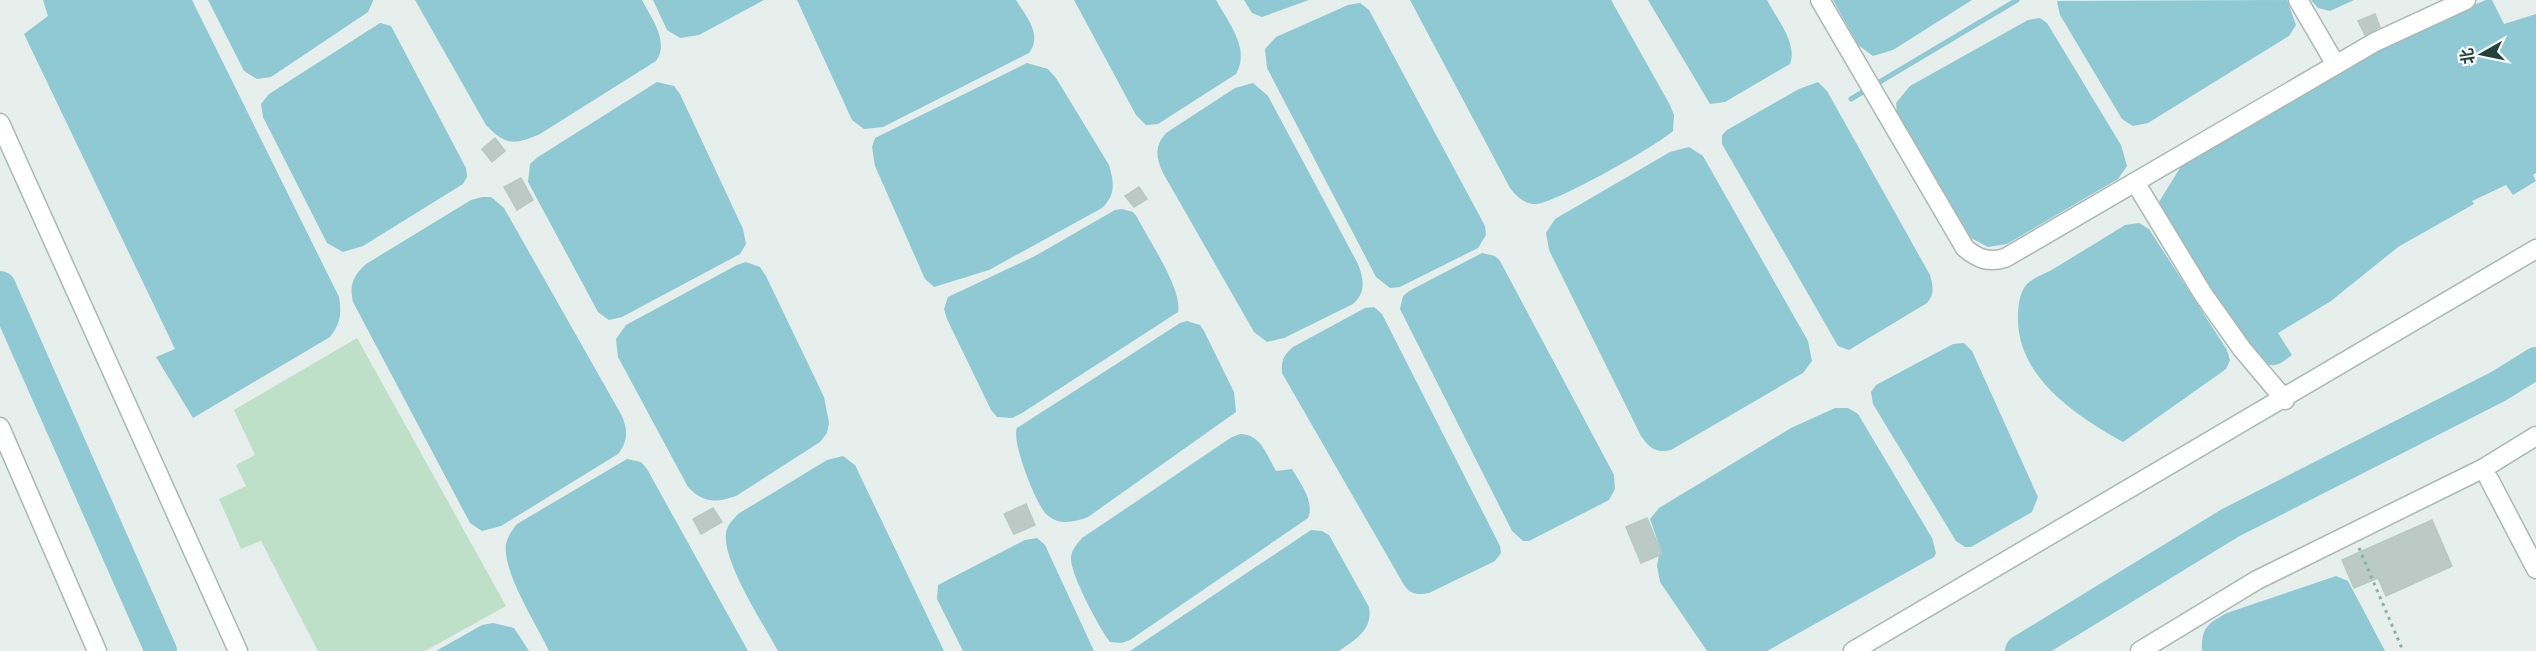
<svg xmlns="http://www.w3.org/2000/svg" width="2536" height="651" font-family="'Archivo Narrow','Noto Sans SC',sans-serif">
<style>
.green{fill:#bfe0c8}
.water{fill:#8ec9d4}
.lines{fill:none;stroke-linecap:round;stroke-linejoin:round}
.stream{stroke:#8ec9d4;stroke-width:5}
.river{stroke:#8ec9d4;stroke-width:32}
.building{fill:#bbcac4;stroke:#b8c9c2;stroke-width:1.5}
.minor-casing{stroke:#a8b8b2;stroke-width:21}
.path{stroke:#86b3a5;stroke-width:3;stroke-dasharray:3 4.5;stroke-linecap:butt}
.minor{stroke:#fff;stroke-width:18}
</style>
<rect width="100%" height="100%" fill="#e6efeb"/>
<polygon class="green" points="357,338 506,606 425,651 318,651 261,541 241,549 219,499 246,486 236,465 255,455 234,410"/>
<g class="water">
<path d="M 43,0 L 192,0 L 339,297 C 342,314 340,324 330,337 L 193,418 L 156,357 L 175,349 L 24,34 L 48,16 Z"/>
<polygon points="208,0 373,0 373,1 368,12 271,77 257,79 244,71"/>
<path d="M 415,0 L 642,0 C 651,18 670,42 656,61 L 540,134 C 514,145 506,146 486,125 Z"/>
<polygon points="653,0 764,0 699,35 680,38 667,30"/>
<path d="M 797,0 L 1016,0 C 1026,16 1043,35 1029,53 L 883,127 L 864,129 L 852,120 Z"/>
<path d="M 1074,0 L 1216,0 C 1228,22 1251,49 1236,74 L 1158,124 L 1146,125 L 1136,115 Z"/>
<polygon points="1244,0 1309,0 1262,17 1252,13"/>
<path d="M 1410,0 L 1611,0 L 1670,105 L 1674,115 L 1673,131 C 1658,145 1555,203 1536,204 C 1524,204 1517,197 1510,188 Z"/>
<path d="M 1648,0 L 1767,0 C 1776,18 1798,43 1790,64 L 1725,102 L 1710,104 Z"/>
<polygon points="1833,0 1972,0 1893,50 1873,56 1858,45"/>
<polygon points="2287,0 2296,25 2289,36 2148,123 2133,126 2122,119 2060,15 2057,1"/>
<polygon points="2311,0 2354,0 2330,11 2318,8"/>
<path d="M 2486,0 L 2492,0 L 2504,24 L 2536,14 L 2536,173 L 2533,175 L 2536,181 L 2513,195 L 2506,185 L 2472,201 L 2474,204 L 2398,247 L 2331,301 L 2278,333 L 2292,355 C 2284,361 2276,369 2265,363 L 2208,287 L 2159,202 L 2183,163 L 2396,38 Z"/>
<polygon points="1360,3 1369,10 1485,226 1486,235 1478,248 1400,287 1390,288 1376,277 1267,68 1265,49 1276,37 1348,5"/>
<polygon points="2040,18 2047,23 2121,145 2127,166 2118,179 2007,244 1988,247 1971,238 1897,115 1896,103 1910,86 2028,20"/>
<polygon points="380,23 391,26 466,168 467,177 463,184 363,246 343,252 327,243 263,117 261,104 269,94"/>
<path d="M 1027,63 L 1048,69 L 1056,78 L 1109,165 C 1114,182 1116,195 1102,208 L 989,270 L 934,287 L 925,279 L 875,166 L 872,147 L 875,138 Z"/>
<polygon points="657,82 674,86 680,94 743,229 746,244 740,254 622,317 609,320 598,312 528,182 530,164 538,157"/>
<path d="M 1818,82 L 1827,91 L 1930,275 C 1933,286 1935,294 1927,303 L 1849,350 L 1838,346 L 1722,144 L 1722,135 L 1727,130 L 1799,89 Z"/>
<path d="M 1253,83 L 1268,96 L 1358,264 C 1364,280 1366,292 1353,304 L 1284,338 L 1267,342 L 1254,332 L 1163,173 C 1156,157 1154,147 1166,133 L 1235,88 Z"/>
<path d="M 1689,147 L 1703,156 L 1808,341 L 1812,361 L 1803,373 L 1671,450 C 1656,453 1650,449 1641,436 L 1549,250 L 1546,233 L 1555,219 L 1670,152 Z"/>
<path d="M 482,197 L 491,197 L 504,208 L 622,416 C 628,431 628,441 618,454 L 501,526 L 482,531 L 470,523 L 353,302 C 349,285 353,276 366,264 L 471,200 Z"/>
<path d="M 1122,209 L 1133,212 L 1137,217 C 1148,239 1183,290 1178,312 L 1022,413 L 1012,418 L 997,417 L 991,410 L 947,319 L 944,309 L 948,297 L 1035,256 L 1115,210 Z"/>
<path d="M 2139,223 L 2149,229 L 2227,350 L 2230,360 L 2226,369 L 2123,442 C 2077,416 2018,378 2018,319 C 2018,307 2019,293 2027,284 C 2034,277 2047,273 2055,268 C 2078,254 2102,239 2125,225 Z"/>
<polygon points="1482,253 1495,256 1500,261 1614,475 1615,489 1609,500 1529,541 1523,541 1512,531 1400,309 1403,296 1409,291"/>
<path d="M 746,262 L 760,267 L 766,276 L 824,397 L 829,423 L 827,433 L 820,442 L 736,496 C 716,503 703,503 688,487 L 618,357 L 616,339 L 626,325 L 737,265 Z"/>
<path d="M 1374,307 L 1382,314 L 1500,546 L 1501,553 L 1495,561 L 1429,593 C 1417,595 1411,595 1404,585 L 1282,373 C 1281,361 1283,356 1293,347 L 1365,308 Z"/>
<path d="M 1187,321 L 1200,325 L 1204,331 L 1234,392 L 1236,412 L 1088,517 C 1074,522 1060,526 1047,515 C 1036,505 1011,441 1017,428 L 1180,323 Z"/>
<polygon points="1964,343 1972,351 2038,497 2032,512 1971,547 1965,547 1956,541 1873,404 1871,392 1876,385 1953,344"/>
<polygon points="1835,408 1848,408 1858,414 1932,538 1936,553 1934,557 1767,651 1707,651 1660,582 1657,566 1660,548 1650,519 1659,508 1791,428"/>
<path d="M 1240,434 C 1261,434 1267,456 1276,471 L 1292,469 C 1300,483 1315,501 1308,518 L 1130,640 L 1122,643 L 1110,642 C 1099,628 1071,575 1071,559 C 1071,550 1077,544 1082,538 L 1232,437 Z"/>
<path d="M 843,456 L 855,465 L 944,651 L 778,651 C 764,625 722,561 726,533 C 727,525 733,520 738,514 L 827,460 Z"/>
<path d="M 627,459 L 641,462 L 647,469 L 748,651 L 549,651 C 537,625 502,572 506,544 C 508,536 512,530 517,524 Z"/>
<path d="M 1311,530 L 1322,531 L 1329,535 L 1369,607 C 1373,630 1356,639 1339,651 L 1130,651 Z"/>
<polygon points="1037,538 1045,545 1094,651 963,651 937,599 938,585 1025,540"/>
<path d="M 2336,576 L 2348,581 L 2385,651 L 2202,651 C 2201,628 2207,624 2227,613 Z"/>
<polygon points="493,623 514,628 529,651 436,651 482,625"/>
</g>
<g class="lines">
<polyline class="stream" points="1851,99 2017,0"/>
<g class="river">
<polyline points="0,287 161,651"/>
<polyline points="2021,651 2230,523 2499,386 2536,363"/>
</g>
</g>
<g class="building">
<polygon points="2375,14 2380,27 2365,35 2358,21"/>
<polygon points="495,138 505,151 492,162 482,149"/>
<polygon points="521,178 533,200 517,210 504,187"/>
<polygon points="1139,187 1147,199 1134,207 1125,196"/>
<polygon points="1026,504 1035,525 1014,534 1004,514"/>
<polygon points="713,508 722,522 701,534 693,519"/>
<polygon points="1647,518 1662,554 1641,563 1626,527"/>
<polygon points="2432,520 2452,566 2386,596 2378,578 2354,588 2342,560"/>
</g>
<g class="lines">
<g class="minor-casing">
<g id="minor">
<path d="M 1820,0 L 1965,248 C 1978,259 1989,263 2005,258 L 2375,42 L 2466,0"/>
<polyline points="2298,0 2336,65"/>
<polyline points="0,123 238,651"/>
<polyline points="2135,182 2203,294 2242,349 2285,400"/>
<polyline points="0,427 97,651"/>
<polyline points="2489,479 2536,569"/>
<polyline points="1853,651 2536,249"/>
<polyline points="2140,651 2257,580 2484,468 2536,436"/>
</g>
</g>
<polyline class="path" points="2359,548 2403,651"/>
<use href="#minor" class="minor"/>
</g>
<g transform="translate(2482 54) rotate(261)" stroke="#f7fbf9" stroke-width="4.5" paint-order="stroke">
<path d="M0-4.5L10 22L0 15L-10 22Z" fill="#24423a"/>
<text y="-9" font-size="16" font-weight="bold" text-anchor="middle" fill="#24423a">北</text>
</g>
</svg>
